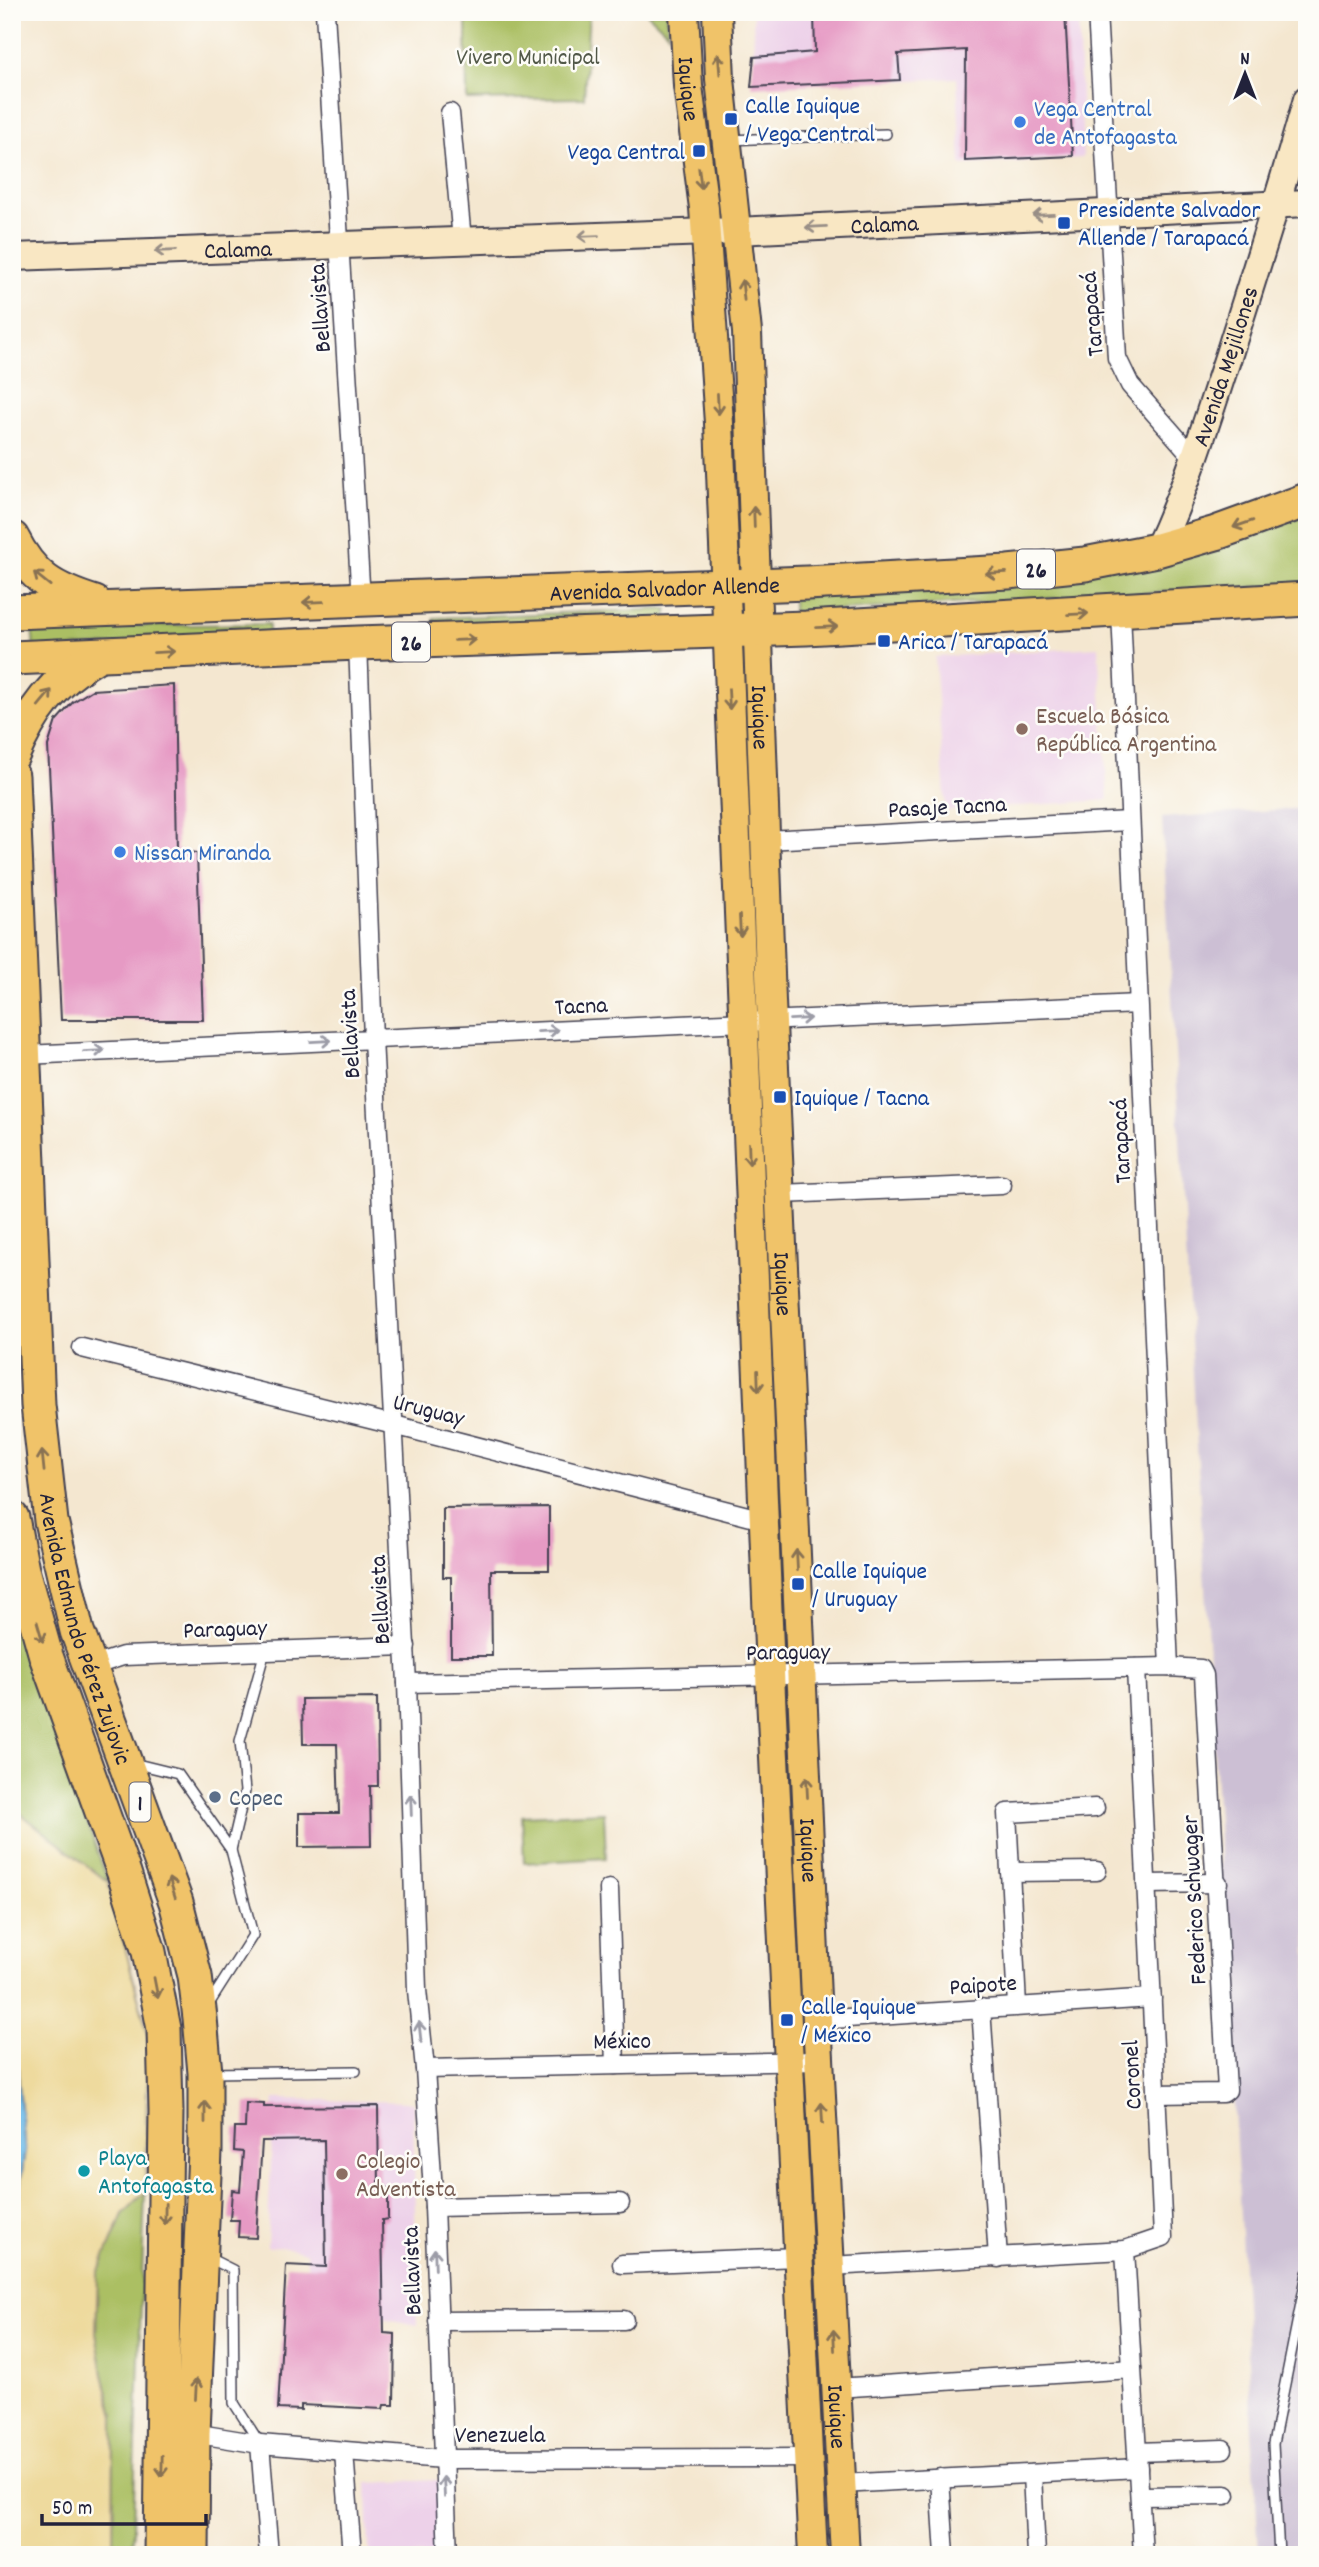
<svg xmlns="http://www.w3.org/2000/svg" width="1319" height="2567" font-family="Dekko,sans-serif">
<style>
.built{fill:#edd1e9}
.industrial{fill:#ccbfd4}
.green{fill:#abbf63;stroke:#66704f;stroke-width:2}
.sand{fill:#eeda9e;stroke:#887e6c;stroke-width:2}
.water{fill:#72beeb;stroke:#4a7093;stroke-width:2}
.building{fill:#e69ac4}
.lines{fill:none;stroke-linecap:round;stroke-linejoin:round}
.lane-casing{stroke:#424051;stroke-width:12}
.street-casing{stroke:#424051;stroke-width:21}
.secondary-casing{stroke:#424051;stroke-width:30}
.primary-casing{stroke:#424051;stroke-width:32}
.highway-casing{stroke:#424051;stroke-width:37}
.lane{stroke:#fff;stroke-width:9}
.street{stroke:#fff;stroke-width:18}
.secondary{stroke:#f9e7c3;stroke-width:26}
.primary{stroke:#f0c369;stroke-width:28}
.highway{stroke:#f0c369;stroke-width:33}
.oneway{stroke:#897252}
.oneway2{stroke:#988e86}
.oneway3{stroke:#9c9ca7}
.transit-dot{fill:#1a4fb4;stroke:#fdfcf7;stroke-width:2.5}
.shop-dot{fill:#3f7fe0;stroke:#fdfcf7;stroke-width:2.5}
.education-dot{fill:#8d6e63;stroke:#fdfcf7;stroke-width:2.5}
.service-dot{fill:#5c6f8a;stroke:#fdfcf7;stroke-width:2.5}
.culture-dot{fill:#0f9aa8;stroke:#fdfcf7;stroke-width:2.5}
.labels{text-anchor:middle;stroke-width:5;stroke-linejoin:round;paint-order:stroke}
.shield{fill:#fdfcf7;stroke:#646373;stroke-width:2}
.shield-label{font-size:23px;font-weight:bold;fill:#22223b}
.park-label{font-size:24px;fill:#525949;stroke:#fdfcf7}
.street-label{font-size:24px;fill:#22223b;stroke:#fdfcf7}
.transit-label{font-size:24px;fill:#164399;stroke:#fdfcf7;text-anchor:start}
.shop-label{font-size:24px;fill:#366cbe;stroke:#fdfcf7;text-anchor:start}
.education-label{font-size:24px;fill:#785e54;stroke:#fdfcf7;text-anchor:start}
.service-label{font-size:24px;fill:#4e5e75;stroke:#fdfcf7;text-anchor:start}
.culture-label{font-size:24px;fill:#0d838f;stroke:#fdfcf7;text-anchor:start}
</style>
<rect width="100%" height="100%" fill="#fdfcf7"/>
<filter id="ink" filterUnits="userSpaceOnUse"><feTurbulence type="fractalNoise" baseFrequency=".0143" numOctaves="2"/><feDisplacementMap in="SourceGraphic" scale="14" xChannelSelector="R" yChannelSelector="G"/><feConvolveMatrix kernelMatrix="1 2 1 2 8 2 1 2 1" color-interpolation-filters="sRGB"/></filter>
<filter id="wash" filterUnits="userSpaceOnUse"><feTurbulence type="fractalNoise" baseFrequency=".00686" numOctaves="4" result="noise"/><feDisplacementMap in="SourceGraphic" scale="28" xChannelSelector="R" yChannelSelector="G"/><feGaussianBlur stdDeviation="1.57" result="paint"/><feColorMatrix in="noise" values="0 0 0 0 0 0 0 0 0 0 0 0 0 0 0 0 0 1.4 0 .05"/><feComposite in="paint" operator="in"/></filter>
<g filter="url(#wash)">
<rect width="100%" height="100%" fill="#f4e7d0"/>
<g class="built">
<polygon points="753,12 1078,12 1083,158 961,165 957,78 751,87 754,57"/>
<polygon points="1098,647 1108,800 946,811 935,657"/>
<polygon points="274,2099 413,2102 417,2325 367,2315 313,2320 306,2252 281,2246 267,2247"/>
<polygon points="439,2480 441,2555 369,2555 367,2483"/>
</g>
<polygon class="industrial" points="1307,808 1307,2555 1259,2555 1162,818"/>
<g class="green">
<polygon points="466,12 589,12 584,98 467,100"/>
<polygon points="646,12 667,12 668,33"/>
<polygon points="1307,517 1307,584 793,613 793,599"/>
<polygon points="667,609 667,619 435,628 434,618"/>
<polygon points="269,624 269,635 34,650 32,627"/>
<polygon points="12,1600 17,1618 108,1882 12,1807"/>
<polygon points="604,1812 606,1858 524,1863 522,1816"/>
<polygon points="145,2192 132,2555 113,2555 114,2415 103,2375 96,2332 98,2273 123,2214"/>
</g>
<polygon class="sand" points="12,1807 108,1882 148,2035 145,2192 123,2214 98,2273 96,2332 103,2375 114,2415 113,2555 12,2555 12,2242 25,2150 12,2011"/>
<polygon class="water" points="12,2011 25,2150 12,2242"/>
<g id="blocks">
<g class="building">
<polygon points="814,12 1065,12 1073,156 965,161 966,50 898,54 900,80 751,87 754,57 815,52"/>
<polygon points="174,685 177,850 197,853 203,1020 61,1020 48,746 56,721 73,702 92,690"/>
<polygon points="549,1507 549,1570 491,1570 492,1656 451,1656 451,1577 443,1577 443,1508"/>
<polygon points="377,1698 378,1786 370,1786 371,1846 299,1847 299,1813 339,1813 337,1744 303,1744 302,1699"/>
<polygon points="246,2103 264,2104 264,2107 378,2106 379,2189 388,2188 388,2219 382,2220 384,2333 395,2334 394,2405 384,2405 383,2409 301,2405 301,2410 278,2409 286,2265 326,2267 324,2140 262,2141 256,2238 238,2237 239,2220 230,2220 232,2190 240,2191 243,2152 234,2151 235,2128 245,2128"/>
</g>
</g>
</g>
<g filter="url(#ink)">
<use href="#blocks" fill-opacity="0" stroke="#424051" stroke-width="2"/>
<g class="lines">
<g class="lane-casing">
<g id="lane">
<polyline points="729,140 886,134"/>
<polyline points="133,1763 178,1774 231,1850 253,1935 209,2004"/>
<polyline points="231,1850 245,1791 240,1741 265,1651"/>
<polyline points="210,2073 356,2071"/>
<polyline points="209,2258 233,2270 234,2403 259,2442"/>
<polyline points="1279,2555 1273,2444 1307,2273"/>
</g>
</g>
<g class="street-casing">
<g id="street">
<polyline points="325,12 361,600"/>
<polyline points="1097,12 1117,358 1130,385 1195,459"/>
<polyline points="450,113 462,240"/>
<polyline points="1121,612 1169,1667"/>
<polyline points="358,643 373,1039 407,1683 417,1990 425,2069 434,2207 448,2555"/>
<polyline points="766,840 1130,821"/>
<polyline points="25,1055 1138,1004"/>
<polyline points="780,1194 1002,1185"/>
<polyline points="82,1348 394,1425 763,1520"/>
<polyline points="89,1667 123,1656 406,1646"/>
<polyline points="1136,1668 1163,2237 1125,2250 1143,2555"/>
<polyline points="407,1683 1169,1667 1201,1669 1204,1675 1227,2090 1223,2093 1156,2094"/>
<polyline points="1010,1872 1097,1871"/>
<polyline points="1146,1884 1218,1883"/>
<polyline points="609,1889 615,2065"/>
<polyline points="1017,2006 1007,1813 1095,1808"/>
<polyline points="981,2008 998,2258"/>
<polyline points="817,2020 1152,1998"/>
<polyline points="425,2069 819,2061"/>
<polyline points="434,2207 620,2203"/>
<polyline points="622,2264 798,2257"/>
<polyline points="830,2266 1125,2250"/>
<polyline points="438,2321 624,2320"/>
<polyline points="836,2388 1132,2369"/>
<polyline points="193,2433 260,2444 443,2459 808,2458"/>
<polyline points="260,2444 269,2555"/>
<polyline points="344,2452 352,2555"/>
<polyline points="1137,2452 1223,2449"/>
<polyline points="1032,2474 1036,2555"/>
<polyline points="940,2478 945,2555"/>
<polyline points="841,2484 1138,2468"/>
<polyline points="1140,2496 1226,2495"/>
</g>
</g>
<g class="secondary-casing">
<g id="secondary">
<path id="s1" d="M 12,257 L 737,231 L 1307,203"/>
<path id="s2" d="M 1157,550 C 1187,487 1207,420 1229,354 C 1256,269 1283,185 1307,99"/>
</g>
</g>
<g class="primary-casing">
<g id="primary">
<path id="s3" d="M 684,12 L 688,86 L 704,208 L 719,423 L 771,1696 L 813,2555"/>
<path id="s4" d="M 717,12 L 720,79 L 747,332 L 771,1001 L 817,2020 L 845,2555"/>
</g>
</g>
<g class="highway-casing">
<g id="highway">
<path d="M 12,538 C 32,578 53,590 95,603"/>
<path id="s5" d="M 12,612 L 807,583 L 1008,572 L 1085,564 L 1157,550 L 1216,533 L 1307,500"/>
<polyline points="12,658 358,643 806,628 1307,599"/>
<path d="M 12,756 C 30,713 55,679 96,656"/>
<path id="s6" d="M 12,776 L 38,1405 L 51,1521 L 77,1631 L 176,1902 L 195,1976 L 200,2018 L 205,2073 L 205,2151 L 193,2433 L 192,2555"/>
<polyline points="12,1518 22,1570 46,1656 124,1873 149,1952 164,2029 166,2111 161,2555"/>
</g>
</g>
<use href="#lane" class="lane"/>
<use href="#street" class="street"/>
<use href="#secondary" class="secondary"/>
<use href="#primary" class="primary"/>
<use href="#highway" class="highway"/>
</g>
<defs><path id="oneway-shaft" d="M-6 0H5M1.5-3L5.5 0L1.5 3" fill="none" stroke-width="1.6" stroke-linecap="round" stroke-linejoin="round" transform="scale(1.75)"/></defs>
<g class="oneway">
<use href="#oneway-shaft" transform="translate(719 64) rotate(-95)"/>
<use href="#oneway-shaft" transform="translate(700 178) rotate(83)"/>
<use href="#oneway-shaft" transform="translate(743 290) rotate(-96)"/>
<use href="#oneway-shaft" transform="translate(718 404) rotate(87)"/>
<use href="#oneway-shaft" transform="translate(754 517) rotate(-92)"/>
<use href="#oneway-shaft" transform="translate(1243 524) rotate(161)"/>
<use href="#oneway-shaft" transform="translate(996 573) rotate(177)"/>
<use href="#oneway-shaft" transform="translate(42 579) rotate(-141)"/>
<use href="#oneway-shaft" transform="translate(313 602) rotate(178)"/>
<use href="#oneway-shaft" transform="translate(1078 614) rotate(-3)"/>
<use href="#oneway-shaft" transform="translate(827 627) rotate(-3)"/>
<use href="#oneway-shaft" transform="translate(465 640) rotate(-2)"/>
<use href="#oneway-shaft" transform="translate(164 652) rotate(-3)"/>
<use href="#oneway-shaft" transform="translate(45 698) rotate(-50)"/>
<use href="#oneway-shaft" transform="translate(729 699) rotate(87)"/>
<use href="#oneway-shaft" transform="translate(740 926) rotate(87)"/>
<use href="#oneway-shaft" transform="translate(749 1154) rotate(88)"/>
<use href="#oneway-shaft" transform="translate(758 1381) rotate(88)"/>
<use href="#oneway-shaft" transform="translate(43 1461) rotate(-96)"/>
<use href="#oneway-shaft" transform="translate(797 1560) rotate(-93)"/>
<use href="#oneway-shaft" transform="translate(40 1632) rotate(74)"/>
<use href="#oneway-shaft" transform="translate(807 1787) rotate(-93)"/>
<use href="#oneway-shaft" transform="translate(172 1888) rotate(-108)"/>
<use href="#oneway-shaft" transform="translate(156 1988) rotate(79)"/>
<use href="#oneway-shaft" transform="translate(205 2112) rotate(-90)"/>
<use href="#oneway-shaft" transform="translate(822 2113) rotate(-93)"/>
<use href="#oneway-shaft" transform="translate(165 2214) rotate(91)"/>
<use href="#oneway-shaft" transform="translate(834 2340) rotate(-93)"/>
<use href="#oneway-shaft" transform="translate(196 2389) rotate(-87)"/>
<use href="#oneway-shaft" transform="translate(162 2466) rotate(91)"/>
</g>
<g class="oneway2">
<use href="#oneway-shaft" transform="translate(1043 215) rotate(177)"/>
<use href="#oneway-shaft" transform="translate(816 227) rotate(177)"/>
<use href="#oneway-shaft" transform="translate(588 236) rotate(178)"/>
<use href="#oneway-shaft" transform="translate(165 251) rotate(178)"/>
</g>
<g class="oneway3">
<use href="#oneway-shaft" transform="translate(800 1019) rotate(-3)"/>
<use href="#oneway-shaft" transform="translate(548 1031) rotate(-3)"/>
<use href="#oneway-shaft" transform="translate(321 1041) rotate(-3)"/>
<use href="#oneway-shaft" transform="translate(94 1051) rotate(-3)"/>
<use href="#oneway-shaft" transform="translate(411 1805) rotate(-92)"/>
<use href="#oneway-shaft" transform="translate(420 2032) rotate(-96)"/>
<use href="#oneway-shaft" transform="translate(435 2259) rotate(-92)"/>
<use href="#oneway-shaft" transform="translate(444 2487) rotate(-93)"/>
</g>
</g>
<g class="transit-dot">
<rect x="724" y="112" width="14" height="14" rx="3.5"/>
<rect x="692" y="144" width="14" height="14" rx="3.5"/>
<rect x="1057" y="216" width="14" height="14" rx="3.5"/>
<rect x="877" y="634" width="14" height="14" rx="3.5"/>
<rect x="773" y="1090" width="14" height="14" rx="3.5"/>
<rect x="791" y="1577" width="14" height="14" rx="3.5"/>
<rect x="780" y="2013" width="14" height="14" rx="3.5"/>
</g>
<g class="shop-dot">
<circle cx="1020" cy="122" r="7"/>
<circle cx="120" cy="852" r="7"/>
</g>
<g class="education-dot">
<circle cx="1022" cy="729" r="7"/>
<circle cx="342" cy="2174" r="7"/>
</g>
<circle class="service-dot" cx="215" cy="1797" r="7"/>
<circle class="culture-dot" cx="84" cy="2171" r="7"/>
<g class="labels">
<g class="shield">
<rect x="1017" y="549.5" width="38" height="39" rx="5"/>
<rect x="392" y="622.5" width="38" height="39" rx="5"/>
<rect x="129.5" y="1782.5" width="21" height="39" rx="5"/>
</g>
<g class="shield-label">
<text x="1036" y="577">26</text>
<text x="411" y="650">26</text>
<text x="140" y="1810">1</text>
</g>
<g class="park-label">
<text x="528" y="64">Vivero Municipal</text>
</g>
<g class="street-label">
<text dy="8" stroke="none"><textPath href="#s3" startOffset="77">Iquique</textPath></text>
<text dy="8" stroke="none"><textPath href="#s1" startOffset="873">Calama</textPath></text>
<text dy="8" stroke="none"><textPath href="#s1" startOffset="226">Calama</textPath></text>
<text transform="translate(319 308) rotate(-94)" y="8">Bellavista</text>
<text transform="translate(1091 314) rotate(-95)" y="8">Tarapacá</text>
<text dy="8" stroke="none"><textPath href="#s2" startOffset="196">Avenida Mejillones</textPath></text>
<text dy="8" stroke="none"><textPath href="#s5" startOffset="653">Avenida Salvador Allende</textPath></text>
<text dy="8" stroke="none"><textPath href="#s4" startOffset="707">Iquique</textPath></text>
<text transform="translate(947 806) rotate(-3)" y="8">Pasaje Tacna</text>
<text transform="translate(581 1005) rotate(-3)" y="8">Tacna</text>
<text transform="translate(349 1034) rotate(-93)" y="8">Bellavista</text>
<text transform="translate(1120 1141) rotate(-93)" y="8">Tarapacá</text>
<text dy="8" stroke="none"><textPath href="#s4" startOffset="1274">Iquique</textPath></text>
<text transform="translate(429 1409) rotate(14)" y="8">Uruguay</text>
<text transform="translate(379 1600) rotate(-93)" y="8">Bellavista</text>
<text transform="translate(225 1628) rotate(-2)" y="8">Paraguay</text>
<text dy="8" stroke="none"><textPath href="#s6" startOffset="859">Avenida Edmundo Pérez Zujovic</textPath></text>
<text transform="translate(788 1651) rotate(-1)" y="8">Paraguay</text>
<text dy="8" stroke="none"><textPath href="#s4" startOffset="1841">Iquique</textPath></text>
<text transform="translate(1193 1900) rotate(-93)" y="8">Federico Schwager</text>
<text transform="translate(983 1984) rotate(-4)" y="8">Paipote</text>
<text transform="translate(622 2040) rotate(-1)" y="8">México</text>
<text transform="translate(1131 2075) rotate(-93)" y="8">Coronel</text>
<text transform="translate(411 2271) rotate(-92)" y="8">Bellavista</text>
<text dy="8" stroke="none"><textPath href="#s4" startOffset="2408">Iquique</textPath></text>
<text x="500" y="2442">Venezuela</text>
</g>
<g class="transit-label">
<text x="745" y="113">Calle Iquique<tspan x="745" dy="28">/ Vega Central</tspan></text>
<text x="685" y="159" text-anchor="end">Vega Central</text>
<text x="1078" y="217">Presidente Salvador<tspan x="1078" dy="28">Allende / Tarapacá</tspan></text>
<text x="898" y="649">Arica / Tarapacá</text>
<text x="794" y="1105">Iquique / Tacna</text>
<text x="812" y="1578">Calle Iquique<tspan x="812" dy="28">/ Uruguay</tspan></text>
<text x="801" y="2014">Calle Iquique<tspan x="801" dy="28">/ México</tspan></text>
</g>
<g class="shop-label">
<text x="1034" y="116">Vega Central<tspan x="1034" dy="28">de Antofagasta</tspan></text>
<text x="134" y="860">Nissan Miranda</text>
</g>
<g class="education-label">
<text x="1036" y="723">Escuela Básica<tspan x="1036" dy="28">República Argentina</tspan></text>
<text x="356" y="2168">Colegio<tspan x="356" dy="28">Adventista</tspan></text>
</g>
<g class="service-label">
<text x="229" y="1805">Copec</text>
</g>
<g class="culture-label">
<text x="98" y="2165">Playa<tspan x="98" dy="28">Antofagasta</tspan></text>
</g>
</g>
<rect width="1319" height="2567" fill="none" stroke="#fdfcf7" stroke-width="42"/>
<g transform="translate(1245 74)" stroke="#fdfcf7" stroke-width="5" paint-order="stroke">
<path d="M0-5L12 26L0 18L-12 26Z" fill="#22223b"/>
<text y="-10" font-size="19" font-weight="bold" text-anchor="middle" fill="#22223b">N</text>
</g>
<path d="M42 2514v10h164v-10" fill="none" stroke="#22223b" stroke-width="3.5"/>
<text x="52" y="2514" font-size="21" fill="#22223b" stroke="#fdfcf7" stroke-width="5" paint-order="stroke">50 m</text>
</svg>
